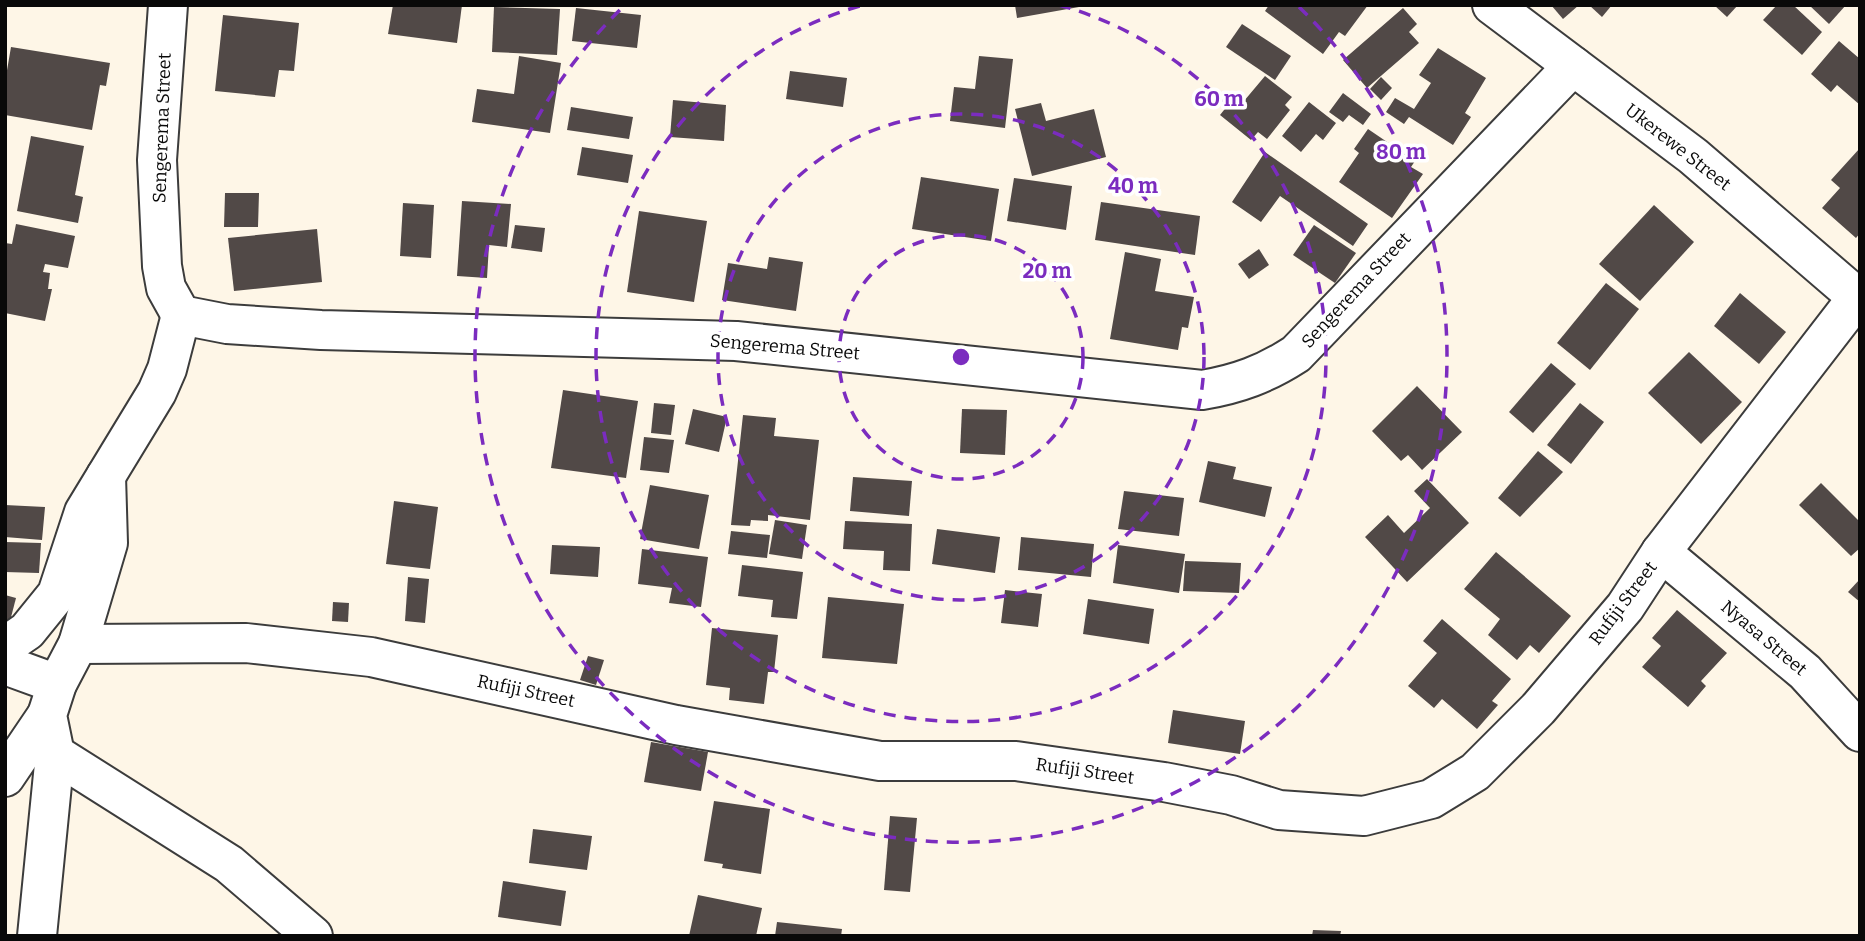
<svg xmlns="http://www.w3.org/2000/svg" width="1865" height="941" font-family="Bitter,serif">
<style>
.building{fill:#514947}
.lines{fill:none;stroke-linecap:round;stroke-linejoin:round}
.street-casing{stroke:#3c3c3c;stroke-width:42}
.street{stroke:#fff;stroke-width:38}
.ring{fill:none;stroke:#7b2cbf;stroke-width:3.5;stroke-dasharray:12 9}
.labels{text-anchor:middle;stroke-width:7;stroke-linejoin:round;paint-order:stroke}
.street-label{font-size:18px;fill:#090909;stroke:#fff}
.centre{fill:#7b2cbf;stroke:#fff;stroke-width:3.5}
.ring-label{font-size:21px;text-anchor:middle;font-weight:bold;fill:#7b2cbf;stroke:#fff;stroke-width:7;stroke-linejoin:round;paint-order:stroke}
</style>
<rect width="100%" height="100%" fill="#fef6e7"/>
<g class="building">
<polygon points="393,5 462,5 457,43 388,34"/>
<polygon points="1015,5 1079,5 1079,7 1017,18"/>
<polygon points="1269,5 1368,5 1345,36 1339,32 1323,54 1265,11"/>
<polygon points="1551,5 1579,5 1563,19"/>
<polygon points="1589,5 1612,5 1602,17"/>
<polygon points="1714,5 1738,5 1727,17"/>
<polygon points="1777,5 1793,5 1822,32 1802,55 1763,20"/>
<polygon points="1809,5 1846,5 1829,24"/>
<polygon points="494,7 560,9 557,55 492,52"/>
<polygon points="576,8 641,15 637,48 572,41"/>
<polygon points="1403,8 1417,24 1409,32 1419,43 1367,88 1343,60"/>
<polygon points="223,15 299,23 294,71 279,70 275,97 215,91"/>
<polygon points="1242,24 1291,56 1275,80 1226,47"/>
<polygon points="1839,41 1860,59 1860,105 1837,85 1831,92 1811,74"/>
<polygon points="11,47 110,63 106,86 100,85 92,130 5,115 5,82"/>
<polygon points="1438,48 1486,78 1465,113 1471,117 1453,145 1409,117 1404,124 1386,112 1395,98 1414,109 1431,83 1419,75"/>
<polygon points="519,56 561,63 550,133 472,122 477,89 514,94"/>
<polygon points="979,56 1013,59 1005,128 950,121 954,87 975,89"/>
<polygon points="790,71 847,78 843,107 786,99"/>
<polygon points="1265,76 1292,97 1285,105 1290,110 1267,139 1258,132 1251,140 1220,115 1236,95 1244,101"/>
<polygon points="1381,77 1392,88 1381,100 1370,89"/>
<polygon points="1343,93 1371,114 1363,125 1349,115 1343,122 1329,112"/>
<polygon points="673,100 726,105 724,141 670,137"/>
<polygon points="1309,102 1336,123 1323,140 1316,134 1301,152 1282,136"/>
<polygon points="1041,103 1046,121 1094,109 1106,157 1032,176 1015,109"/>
<polygon points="571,107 633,117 629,139 567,130"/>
<polygon points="1368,129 1415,161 1411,167 1423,174 1392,218 1339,182 1359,153 1354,149"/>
<polygon points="31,136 84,146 75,195 83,197 78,223 17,211"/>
<polygon points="582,147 633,155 628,183 577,175"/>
<polygon points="1860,148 1860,233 1856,238 1822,208 1840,188 1831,180"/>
<polygon points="1265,152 1368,224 1353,246 1280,196 1261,222 1232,202"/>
<polygon points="921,177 999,189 991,241 912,229"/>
<polygon points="1014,178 1072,186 1066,230 1007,221"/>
<polygon points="225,193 259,193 258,227 224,227"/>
<polygon points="462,201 511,204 507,247 489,245 487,278 457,276"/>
<polygon points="1101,202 1200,216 1195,255 1095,240"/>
<polygon points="403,203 434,205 431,258 400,256"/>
<polygon points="1654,205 1694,242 1640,301 1599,264"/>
<polygon points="639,211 707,221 694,302 627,292"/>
<polygon points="16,224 75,236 68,268 45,264 43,272 50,273 48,289 52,289 45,321 5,313 5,243 12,244"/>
<polygon points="515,225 545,228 542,252 511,248"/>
<polygon points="1314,225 1356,253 1335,283 1293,255"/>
<polygon points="317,229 322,282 234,291 228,238"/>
<polygon points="1259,249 1269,265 1249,279 1238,264"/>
<polygon points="1125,252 1161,259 1155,291 1194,297 1188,328 1182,327 1178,350 1110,339"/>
<polygon points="769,257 803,262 796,311 722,300 728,263 767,269"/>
<polygon points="1606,283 1639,309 1590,370 1557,343"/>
<polygon points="1740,293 1786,332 1759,364 1714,326"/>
<polygon points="1689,352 1742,402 1701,444 1648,393"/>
<polygon points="1551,363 1576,384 1533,433 1509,412"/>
<polygon points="1417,386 1462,432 1422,470 1408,455 1401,461 1372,431"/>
<polygon points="563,390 638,401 626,478 551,468"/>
<polygon points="654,403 675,405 671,435 651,433"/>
<polygon points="1580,403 1604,422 1571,464 1547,445"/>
<polygon points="693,409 727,417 719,452 685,444"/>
<polygon points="962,409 1007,410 1005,455 960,453"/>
<polygon points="743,415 776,418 774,436 819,440 810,520 768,515 768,521 751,520 750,526 731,525"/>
<polygon points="644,437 674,440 669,473 640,470"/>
<polygon points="1538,451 1563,472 1520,517 1498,498"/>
<polygon points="1208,461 1236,467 1233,479 1272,487 1265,517 1199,502"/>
<polygon points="853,477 912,481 909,516 850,511"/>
<polygon points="1427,479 1469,523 1407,582 1365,537 1388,515 1404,533 1430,508 1414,491"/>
<polygon points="1821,483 1860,522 1860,548 1851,556 1799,505"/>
<polygon points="650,485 709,495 699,549 640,539"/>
<polygon points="1124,491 1184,498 1179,536 1118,529"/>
<polygon points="394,501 438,507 430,569 386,564"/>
<polygon points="5,505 45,507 42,540 5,537"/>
<polygon points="775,520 807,525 802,559 769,554"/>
<polygon points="845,521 912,524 910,571 883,570 884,551 843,549"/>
<polygon points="937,529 1000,537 995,573 932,564"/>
<polygon points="731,531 770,535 767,558 728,554"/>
<polygon points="1021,537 1094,544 1091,577 1018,570"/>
<polygon points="5,542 41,543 39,573 5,572"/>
<polygon points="552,545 600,547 598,577 550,574"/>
<polygon points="1118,545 1185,554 1179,593 1113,583"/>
<polygon points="642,549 708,557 701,607 669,603 672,588 638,584"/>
<polygon points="1496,552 1571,616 1539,653 1530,645 1517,660 1488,635 1500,619 1464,589"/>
<polygon points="1185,561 1241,563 1239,593 1183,591"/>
<polygon points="742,565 803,572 797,619 771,617 773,600 738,596"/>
<polygon points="408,577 429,579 425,623 405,621"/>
<polygon points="1860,579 1860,602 1848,592"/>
<polygon points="1005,590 1042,594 1038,627 1001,623"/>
<polygon points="5,595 16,598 9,625 5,624"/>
<polygon points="828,597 904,604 897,664 822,658"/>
<polygon points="1088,599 1154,609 1149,644 1083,634"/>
<polygon points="333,602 349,603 348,622 332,621"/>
<polygon points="1677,610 1727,653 1701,681 1706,686 1688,707 1642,667 1661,646 1652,638"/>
<polygon points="1442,619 1511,679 1492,701 1498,705 1477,729 1442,699 1434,708 1408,686 1437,653 1423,641"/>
<polygon points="712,628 778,635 774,672 768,672 764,704 729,700 730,688 706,685"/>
<polygon points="588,656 604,660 596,685 580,680"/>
<polygon points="1173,710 1245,721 1240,754 1168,743"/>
<polygon points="651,742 708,752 701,791 644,782"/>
<polygon points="714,801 770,809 761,874 722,868 723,864 704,861"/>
<polygon points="890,816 917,818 910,892 884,890"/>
<polygon points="533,829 592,836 587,870 529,863"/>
<polygon points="503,881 566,891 561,926 498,917"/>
<polygon points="698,895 762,908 756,936 689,936"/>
<polygon points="777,922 842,929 841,936 775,936"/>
<polygon points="1313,930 1341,931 1340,936 1312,936"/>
</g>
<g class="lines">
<g class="street-casing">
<g id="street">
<path d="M 168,5 L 157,160 L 162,266 L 166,288 L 181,315 L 227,324 L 321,330 L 736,341 L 1202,390 C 1238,384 1265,374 1296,354 L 1573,66"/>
<polyline points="1492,5 1693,156 1857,297"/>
<polyline points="1661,552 1805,672 1860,732"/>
<polyline points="78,644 246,643 371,657 676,725 880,761 1016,761 1164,782 1231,795 1279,810 1364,816 1431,799 1475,772 1538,709 1625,607 1661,552 1860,294"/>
<polyline points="5,646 27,631 57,594 84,512 157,392 167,369 181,315"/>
<polyline points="5,665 57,684"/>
<polyline points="55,754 229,864 313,936"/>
<polyline points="5,777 47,715"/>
<polyline points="37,936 55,754 47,715 57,684 78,644 108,543 106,476"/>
</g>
</g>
<use href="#street" class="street"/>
</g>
<g class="ring">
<circle cx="961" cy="357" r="122"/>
<circle cx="961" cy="357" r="243"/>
<path d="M1059 5A365 365 0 1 1 863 5"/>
<path d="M1299 7A486 486 0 1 1 623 7"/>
</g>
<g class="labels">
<g class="street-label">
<text transform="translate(162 128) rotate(-88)" y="6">Sengerema Street</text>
<text transform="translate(1678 147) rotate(38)" y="6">Ukerewe Street</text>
<text transform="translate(1356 290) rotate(-47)" y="6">Sengerema Street</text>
<text transform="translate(785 347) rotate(5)" y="6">Sengerema Street</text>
<text transform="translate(1623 603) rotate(-53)" y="6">Rufiji Street</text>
<text transform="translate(1764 638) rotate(40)" y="6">Nyasa Street</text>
<text transform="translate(526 691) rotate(12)" y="6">Rufiji Street</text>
<text transform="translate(1085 771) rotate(8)" y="6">Rufiji Street</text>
</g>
</g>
<circle cx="961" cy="357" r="10" class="centre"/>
<g class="ring-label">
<text x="1219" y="106">60 m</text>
<text x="1401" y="159">80 m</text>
<text x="1133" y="193">40 m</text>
<text x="1047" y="278">20 m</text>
</g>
<rect width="1865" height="941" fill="none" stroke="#090909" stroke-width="14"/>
</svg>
